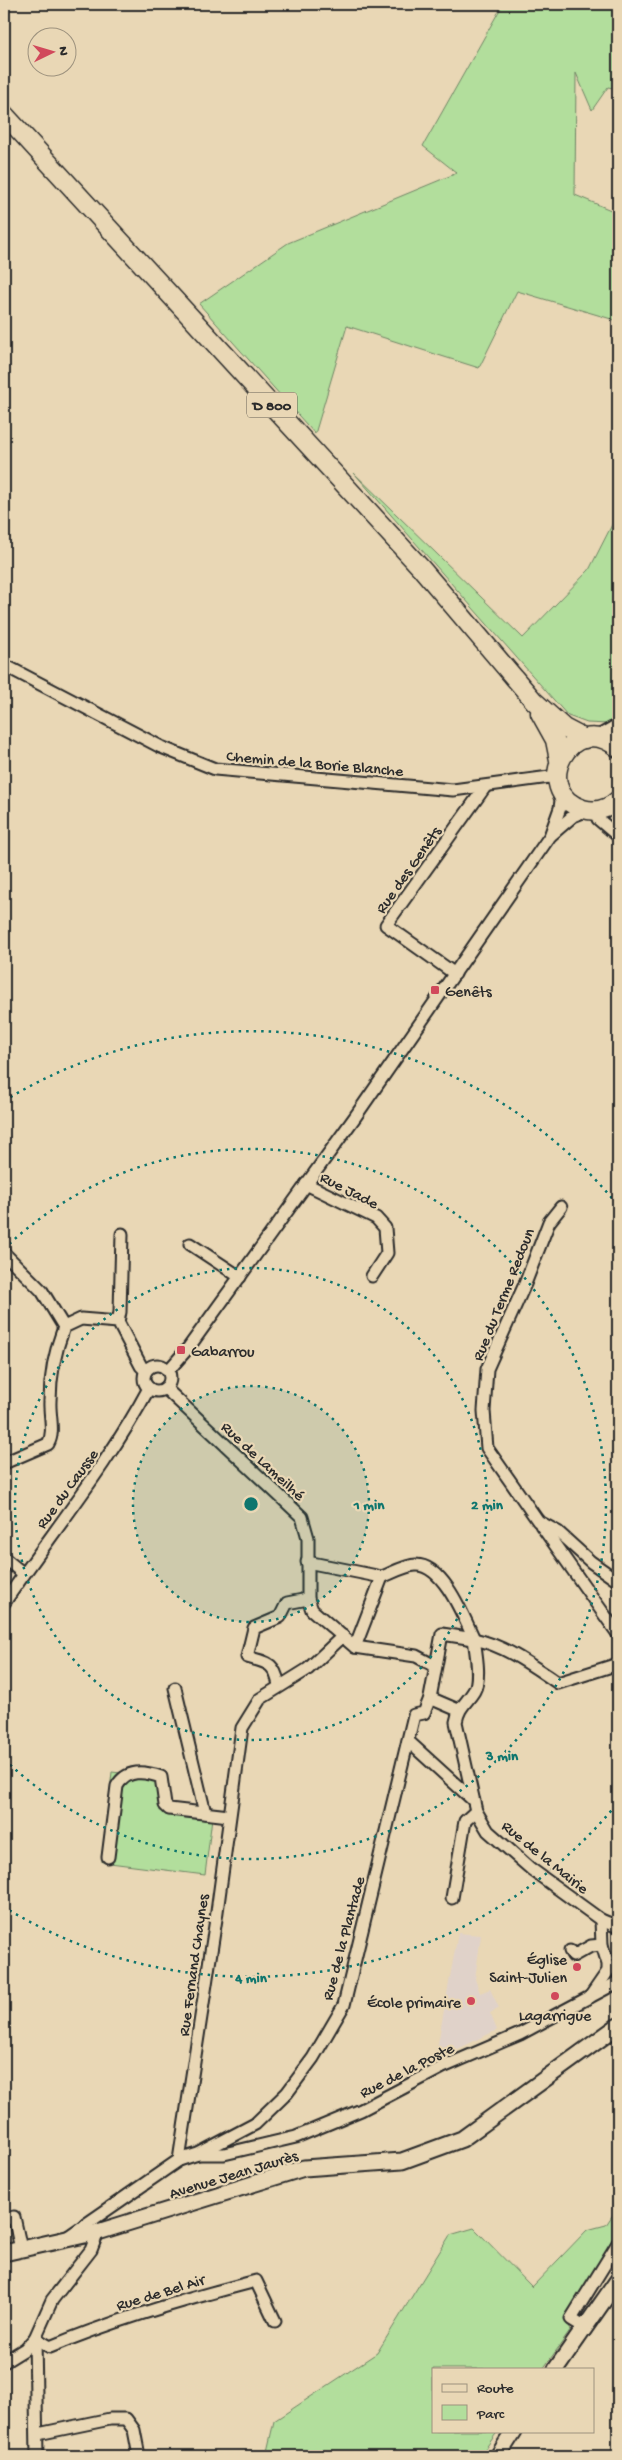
<svg xmlns="http://www.w3.org/2000/svg" width="622" height="2460" font-family="'Gochi Hand',sans-serif">
<style>
.built{fill:#e0d2c9}
.green{fill:#b2de9c;stroke:#6e8464}
.lines{fill:none;stroke-linecap:round;stroke-linejoin:round}
.street-casing{stroke:#2b2b2b;stroke-width:15}
.secondary-casing{stroke:#2b2b2b;stroke-width:19}
.primary-casing{stroke:#2b2b2b;stroke-width:21}
.street{stroke:#e9d7b5;stroke-width:11}
.secondary{stroke:#e9d7b5;stroke-width:15}
.primary{stroke:#e9d7b5;stroke-width:18}
.ring{fill:none;stroke:#0f766e;stroke-width:2.5;stroke-dasharray:2.5 5}
.poi-dot{fill:#d1495b;stroke:#e9d7b5;stroke-width:2}
.labels{text-anchor:middle;stroke-width:4.5;stroke-linejoin:round;paint-order:stroke}
.shield{fill:#e9d7b5;stroke:#645f54;stroke-width:1}
.shield-label{font-size:15px;font-weight:bold;fill:#2b2b2b}
.street-label{font-size:16px;fill:#2b2b2b;stroke:#e9d7b5}
.poi-label{font-size:16px;fill:#2b2b2b;stroke:#e9d7b5;text-anchor:start}
.centre{fill:#0f766e;stroke:#e9d7b5;stroke-width:2.5}
.ring-label{font-size:15px;text-anchor:middle;font-weight:bold;fill:#0f766e;stroke:#e9d7b5;stroke-width:4.5;stroke-linejoin:round;paint-order:stroke}
</style>
<rect width="100%" height="100%" fill="#e9d7b5"/>
<filter id="ink" filterUnits="userSpaceOnUse"><feTurbulence type="fractalNoise" baseFrequency=".02" numOctaves="2"/><feDisplacementMap in="SourceGraphic" scale="10" xChannelSelector="R" yChannelSelector="G"/><feConvolveMatrix kernelMatrix="1 2 1 2 8 2 1 2 1" color-interpolation-filters="sRGB"/></filter>
<g filter="url(#ink)">
<polygon class="built" points="458,1933 481,1935 475,1979 480,1993 490,1989 499,2008 490,2013 497,2030 435,2060"/>
<g class="green">
<polygon points="503,4 618,4 618,89 608,87 592,110 576,73 575,195 618,213 618,321 517,291 479,368 347,326 315,434 199,304 288,243 457,173 423,146"/>
<polygon points="354,473 523,638 589,570 618,513 618,727 608,724 587,723 568,716"/>
<polygon points="112,1772 156,1777 160,1811 212,1818 205,1875 102,1862"/>
<polygon points="618,2207 618,2230 566,2320 571,2330 543,2369 433,2369 433,2431 498,2431 480,2456 266,2456 274,2421 377,2353 450,2235 474,2228 532,2287 587,2230 606,2225"/>
</g>
<g class="lines">
<g class="street-casing">
<g id="street">
<polyline points="4,665 161,747 215,769 453,790 557,776"/>
<polyline points="596,810 598,819 618,836"/>
<polyline points="551,835 573,816 588,810"/>
<polyline points="455,974 386,925 485,787"/>
<polyline points="306,1184 376,1218 385,1228 387,1253 372,1276"/>
<polyline points="561,1207 549,1222 525,1284 487,1369 484,1411 487,1448 538,1521 558,1532 591,1562 618,1581"/>
<polyline points="190,1244 240,1277"/>
<polyline points="4,1253 42,1291 64,1327"/>
<polyline points="118,1322 120,1312 122,1234"/>
<circle cx="157" cy="1378" r="13"/>
<polyline points="168,1371 189,1347 355,1117 550,836 560,808 562,793"/>
<polyline points="165,1388 302,1517 308,1538 308,1599 312,1610 355,1647 416,1656 435,1666"/>
<path d="M 4,1463 L 48,1444 C 55,1432 49,1415 50,1401 C 50,1376 55,1351 64,1327 L 81,1319 L 118,1322 L 141,1366 L 146,1371"/>
<polyline points="541,1525 618,1634"/>
<polyline points="4,1558 24,1574"/>
<polyline points="307,1562 382,1577"/>
<path d="M 382,1577 C 392,1573 406,1565 416,1565 C 444,1565 464,1618 474,1639"/>
<path d="M 4,1603 C 53,1531 108,1465 149,1388"/>
<polyline points="355,1647 382,1577"/>
<path d="M 618,1664 L 558,1683 C 531,1665 506,1646 474,1639 C 476,1653 481,1679 474,1691 C 466,1704 459,1706 456,1722 L 476,1811 L 488,1831 L 531,1869 L 601,1920 L 618,1927"/>
<path d="M 279,1685 C 274,1662 268,1663 247,1657 L 254,1628 L 280,1617 L 287,1603 L 308,1599"/>
<polyline points="175,1688 205,1813"/>
<polyline points="430,1698 458,1710"/>
<polyline points="408,1741 474,1801"/>
<path d="M 108,1857 L 117,1786 C 127,1769 144,1771 161,1777 L 165,1805 L 169,1809 L 229,1816"/>
<polyline points="452,1898 465,1821 476,1811"/>
<polyline points="570,1951 573,1956 591,1946 602,1945"/>
<polyline points="590,1997 608,1971 608,1964 602,1945 601,1920"/>
<polyline points="200,2154 224,2154 296,2137 361,2110 443,2067 520,2034 618,1982"/>
<polyline points="179,2160 198,2154 255,2124 287,2093 313,2058 344,2005 414,1715 424,1713 430,1698 442,1634 474,1639"/>
<polyline points="4,2219 14,2217 21,2249"/>
<polyline points="69,2236 179,2160 216,1919 242,1728 260,1699 308,1669 343,1636"/>
<polyline points="584,2327 571,2319 618,2243"/>
<path d="M 4,2362 L 25,2349 L 35,2338 L 50,2347 C 117,2319 186,2299 256,2281 L 275,2321"/>
<polyline points="38,2434 110,2419 126,2419 134,2430 139,2456"/>
<polyline points="37,2456 35,2338 52,2300 91,2250 98,2232"/>
</g>
</g>
<g class="secondary-casing">
<g id="secondary">
<polyline points="599,738 618,727"/>
<polyline points="4,2253 98,2232 304,2168 402,2161 462,2139 618,2026"/>
<polyline points="556,2369 618,2280"/>
<polyline points="498,2456 514,2431"/>
</g>
</g>
<g class="primary-casing">
<g id="primary">
<polyline points="4,114 421,568 534,701 564,728 585,739"/>
<polyline points="540,713 555,740 559,760"/>
<path d="M 618,748 C 571,708 528,792 583,809 C 596,813 608,809 618,800"/>
</g>
</g>
<use href="#street" class="street"/>
<use href="#secondary" class="secondary"/>
<use href="#primary" class="primary"/>
</g>
</g>
<circle cx="251" cy="1504" r="118" fill="#0f766e" fill-opacity=".12"/>
<g class="ring">
<circle cx="251" cy="1504" r="118"/>
<circle cx="251" cy="1504" r="236"/>
<path d="M4 1249A355 355 0 1 1 4 1759"/>
<path d="M616 1805A473 473 0 0 1 4 1907M4 1101A473 473 0 0 1 616 1203"/>
</g>
<g class="poi-dot">
<rect x="430" y="985" width="10" height="10" rx="2.5"/>
<rect x="176" y="1345" width="10" height="10" rx="2.5"/>
<circle cx="577" cy="1967" r="5"/>
<circle cx="555" cy="1996" r="5"/>
<circle cx="471" cy="2001" r="5"/>
</g>
<g class="labels">
<rect class="shield" x="247" y="392.5" width="50" height="25" rx="4"/>
<g class="shield-label">
<text x="272" y="410">D 800</text>
</g>
<g class="street-label">
<text transform="translate(315 762) rotate(5)" y="6">Chemin de la Borie Blanche</text>
<text transform="translate(407 869) rotate(-55)" y="6">Rue des Genêts</text>
<text transform="translate(350 1189) rotate(27)" y="6">Rue Jade</text>
<text transform="translate(502 1294) rotate(-68)" y="6">Rue du Terme Redoun</text>
<text transform="translate(264 1460) rotate(43)" y="6">Rue de Lameilhé</text>
<text transform="translate(66 1488) rotate(-54)" y="6">Rue du Causse</text>
<text transform="translate(546 1856) rotate(39)" y="6">Rue de la Mairie</text>
<text transform="translate(342 1938) rotate(-75)" y="6">Rue de la Plantade</text>
<text transform="translate(192 1965) rotate(-82)" y="6">Rue Fernand Chaynes</text>
<text transform="translate(406 2069) rotate(-27)" y="6">Rue de la Poste</text>
<text transform="translate(233 2173) rotate(-17)" y="6">Avenue Jean Jaurès</text>
<text transform="translate(160 2291) rotate(-17)" y="6">Rue de Bel Air</text>
</g>
<g class="poi-label">
<text x="445" y="996">Genêts</text>
<text x="191" y="1356">Gabarrou</text>
<text x="567" y="1964" text-anchor="end">Église<tspan x="567" dy="18">Saint-Julien</tspan></text>
<text x="461" y="2007" text-anchor="end">École primaire</text>
<text x="555" y="2020" text-anchor="middle">Lagarrigue</text>
</g>
</g>
<circle cx="251" cy="1504" r="8" class="centre"/>
<g class="ring-label">
<text x="369" y="1509">1 min</text>
<text x="487" y="1509">2 min</text>
<text x="502" y="1760">3 min</text>
<text x="251" y="1982">4 min</text>
</g>
<rect width="622" height="2460" fill="none" stroke="#e9d7b5" stroke-width="20"/>
<rect x="10" y="10" width="602" height="2440" fill="none" stroke="#2b2b2b" stroke-width="2" filter="url(#ink)"/>
<rect x="432" y="2368" width="162" height="65" fill="#e9d7b5" stroke="#9d927e"/>
<rect x="442" y="2384" width="25" height="8" fill="#e9d7b5" stroke="#9d927e"/>
<text x="477" y="2392" font-size="15" fill="#2b2b2b">Route</text>
<rect x="442" y="2405" width="25" height="15" fill="#b2de9c" stroke="#9d927e"/>
<text x="477" y="2418" font-size="15" fill="#2b2b2b">Parc</text>
<g transform="translate(52 52) rotate(85)"><circle r="24" fill="#e9d7b5" stroke="#9d927e"/>
<path d="M0-4L9 19L0 12L-9 19Z" fill="#d1495b"/>
<text y="-8" font-size="14" font-weight="bold" text-anchor="middle" fill="#2b2b2b">N</text>
</g>
</svg>
